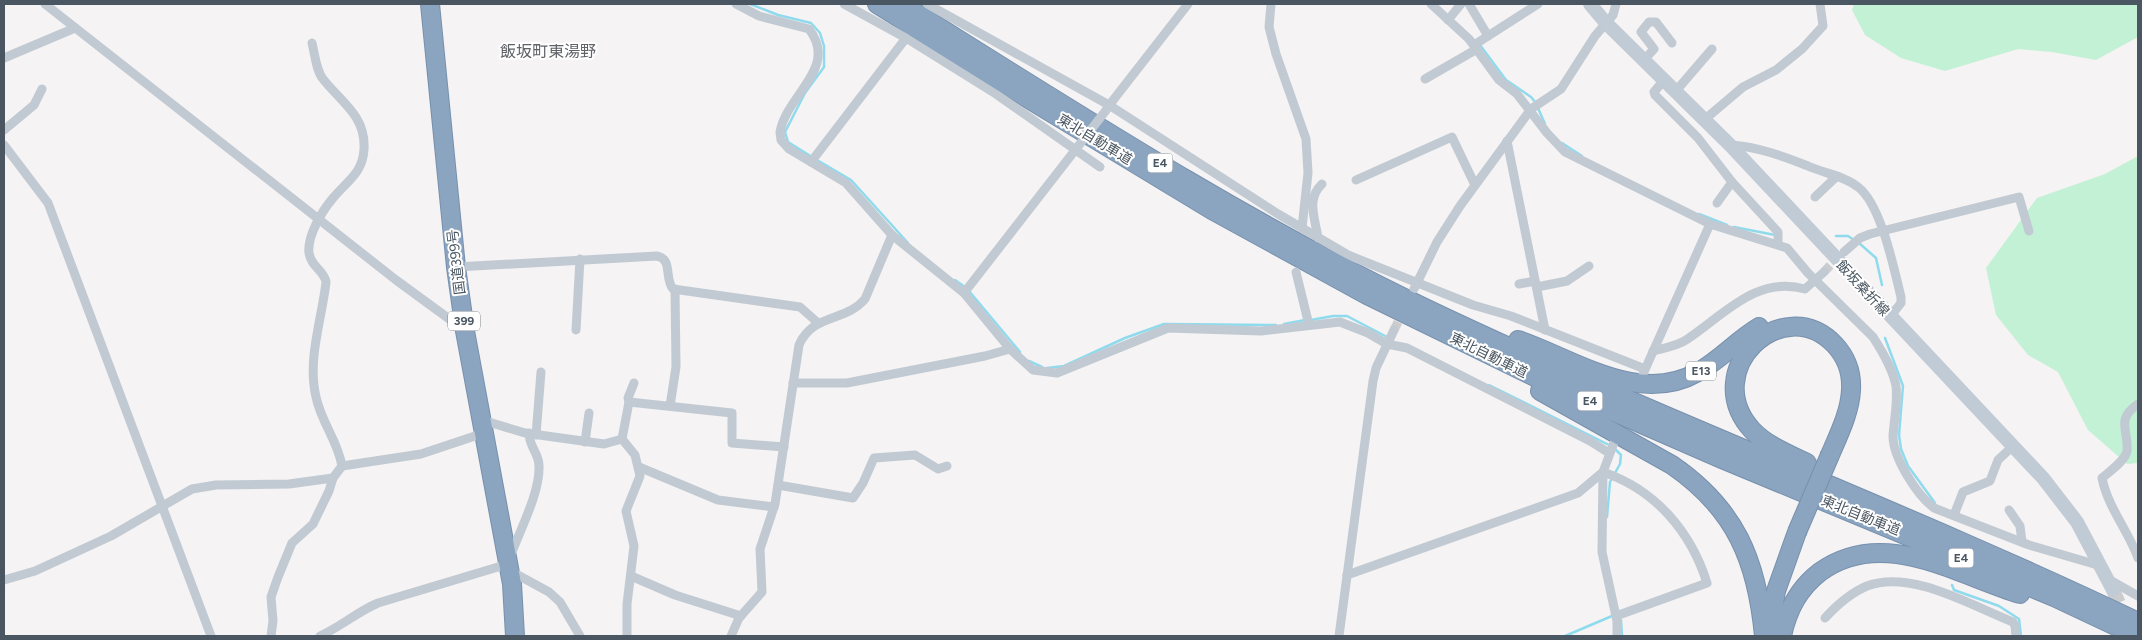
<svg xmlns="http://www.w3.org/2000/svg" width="2142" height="640" font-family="Figtree,'Noto Sans JP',sans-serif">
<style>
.green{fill:#c3f1d5}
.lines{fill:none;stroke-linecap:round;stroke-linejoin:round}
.stream{stroke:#90daee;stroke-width:2.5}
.street-tunnel{stroke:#caccce;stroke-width:9;stroke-dasharray:9 4.5;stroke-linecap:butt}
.secondary-tunnel{stroke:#caccce;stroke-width:14;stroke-dasharray:14 7;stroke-linecap:butt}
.highway-casing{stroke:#7690ad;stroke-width:20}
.street{stroke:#c1cad2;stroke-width:9}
.secondary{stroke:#c1cbd6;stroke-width:14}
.highway{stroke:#8ba5c1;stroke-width:18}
.highway-bridge-casing{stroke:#7690ad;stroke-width:20;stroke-linecap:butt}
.street-bridge{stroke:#c1cad2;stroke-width:9}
.highway-bridge{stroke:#8ba5c1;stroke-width:18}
.labels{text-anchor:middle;stroke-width:4;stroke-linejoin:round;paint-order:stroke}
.shield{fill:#fff;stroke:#808990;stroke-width:1}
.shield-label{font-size:12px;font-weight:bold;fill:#4a5661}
.street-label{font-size:14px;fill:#4a5661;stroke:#fff}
.quarter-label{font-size:16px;fill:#5f6368;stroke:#fff}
</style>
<rect width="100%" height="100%" fill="#f5f3f3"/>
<g class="green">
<polygon points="1854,4 2138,4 2138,37 2096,60 2052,52 2018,49 1945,71 1901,58 1865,35 1852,10"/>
<polygon points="2138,156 2138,463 2127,464 2088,430 2058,372 2028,355 1996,315 1986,268 2037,198 2105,174"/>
</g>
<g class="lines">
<g class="stream">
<polyline points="750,4 778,15 811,23 820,33 824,46 824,67 805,93 785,132 788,142 812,157"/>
<polyline points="1480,45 1506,80 1531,97 1536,103"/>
<polyline points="1538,108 1545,124"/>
<polyline points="1562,143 1582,156"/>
<polyline points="817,160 851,180 908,243"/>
<polyline points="1699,214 1727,225"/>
<polyline points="1734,227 1775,235"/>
<polyline points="1836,236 1848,236 1854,240"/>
<polyline points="1859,243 1876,258 1882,285"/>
<polyline points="955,280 965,287"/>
<polyline points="969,291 1020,352"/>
<polyline points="1311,320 1333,316 1347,316 1387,337"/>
<polyline points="1284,324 1305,320"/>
<polyline points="1885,338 1903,386 1899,435 1901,449 1908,466 1935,503"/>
<polyline points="1029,361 1042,367"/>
<polyline points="1047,368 1064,366 1125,338 1164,324 1276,325"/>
<polyline points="1489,385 1609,445"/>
<polyline points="1607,517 1610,482 1620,464 1621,455 1614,448"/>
<polyline points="1952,585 1954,590 1999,606 2019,619 2021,636"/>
<polyline points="1621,620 1622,636"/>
<polyline points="1565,636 1612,616"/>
</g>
<g class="street-tunnel">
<polyline points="1824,272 1839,256"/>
<polyline points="1394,330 1404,310"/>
</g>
<polyline class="secondary-tunnel" points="2113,590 2126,619"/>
<g class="highway-casing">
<g id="highway">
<polyline points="430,4 456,267 465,331 512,584 515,636"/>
<polyline points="877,4 1027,98 1212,210 1367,295 1543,381 1722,459 2054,597 2137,636"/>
<path d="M 902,4 C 1073,111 1243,221 1425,308 C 1660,420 1904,510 2138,622"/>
<path d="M 1518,340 C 1574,359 1639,406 1698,372 C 1720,360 1737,340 1759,327"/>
<path d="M 1540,391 L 1672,465 C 1736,509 1757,561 1764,636"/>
<path d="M 1807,463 C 1788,454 1766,445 1752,430 C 1698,370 1783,290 1835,345 C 1846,357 1852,373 1851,390 C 1850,412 1839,434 1830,455"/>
<polyline points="1770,628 1776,591 1797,532"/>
<path d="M 1782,636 C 1787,611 1799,588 1820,572 C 1883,526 1957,575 2020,594"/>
</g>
</g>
<g class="street">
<polyline points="45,4 396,280 463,329"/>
<path d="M 736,4 L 759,16 L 809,29 C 839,68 787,94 780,132 L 781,140 L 789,149 L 846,183 L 892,235 L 964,293 L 1010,349 L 1033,370 L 1057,373 L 1168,328 L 1261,331 L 1340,322 L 1368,333 L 1387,344 L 1407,348 L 1590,441 L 1609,453"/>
<polyline points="844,4 906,38 996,94 1100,167"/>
<polyline points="927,4 1109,105 1278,214 1348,255 1473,305 1511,316 1645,369"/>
<polyline points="1271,4 1269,27 1276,54 1306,139 1308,173 1302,228"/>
<path d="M 1431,4 L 1469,39 L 1499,80 L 1517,94 L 1547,133 L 1565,152 L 1710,224 L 1787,248 L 1808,273 L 1873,337 C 1882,351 1893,369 1896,386 C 1898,402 1894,420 1893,436 C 1893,458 1917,495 1934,508 L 2029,545 L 2101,566"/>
<polyline points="1469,4 1488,36"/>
<polyline points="1448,20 1461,4"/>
<polyline points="1474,45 1538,4"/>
<polyline points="4,58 75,28"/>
<polyline points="1644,60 1654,49 1641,32 1649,22 1656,22 1672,43"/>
<polyline points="1425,79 1477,49"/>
<polyline points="1664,80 1654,92 1655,95 1698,138 1732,182 1778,232 1778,243"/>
<polyline points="1675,92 1712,49"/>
<polyline points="1107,108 1188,4"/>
<polyline points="1704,120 1743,87 1776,70 1802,49 1823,26 1820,4"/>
<polyline points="4,130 34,105 42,89"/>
<polyline points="1507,141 1545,330"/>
<polyline points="4,145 48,203 211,636"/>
<path d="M 1731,145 C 1758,147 1783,156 1808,166 C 1823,173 1845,176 1858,187 C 1881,204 1894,269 1901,297 L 1901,303 L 1890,317"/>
<polyline points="811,162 906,38"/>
<polyline points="1356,180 1452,137 1475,185"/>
<polyline points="1815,197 1836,177"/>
<polyline points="1717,203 1732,182"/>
<path d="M 1318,238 C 1315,218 1306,199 1322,184"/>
<polyline points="1844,252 1860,238 1870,234 2019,197 2029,231"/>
<path d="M 456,267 L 657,256 C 673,259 664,278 673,289 L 800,307 L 817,322"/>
<polyline points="1296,272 1309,325"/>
<polyline points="1519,284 1535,281"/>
<polyline points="1537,287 1567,281 1589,266"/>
<polyline points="1414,289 1437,242 1460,206 1531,109 1561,89 1595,36 1613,15 1616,4"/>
<polyline points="964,293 1076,149"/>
<polyline points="576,330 580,259"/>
<path d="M 1653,351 C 1664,348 1677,346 1686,340 C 1723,316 1756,275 1805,289 L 1824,272"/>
<polyline points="1643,374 1710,224"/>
<polyline points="793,383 847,383 985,356 1010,349"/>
<polyline points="629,402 628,398 634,383"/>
<path d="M 2138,404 C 2115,420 2129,430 2127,451 C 2125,461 2110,471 2102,478 C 2108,508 2128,530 2138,558"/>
<polyline points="670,406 676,367 675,289"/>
<polyline points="482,420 525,433 604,444 622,439 629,402 732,413 732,443 784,447"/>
<polyline points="536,435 541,372"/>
<polyline points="622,439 635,455 640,476 626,511 634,546 627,604 627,636"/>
<polyline points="585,442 589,413"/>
<polyline points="342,466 421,454 484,433"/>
<polyline points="639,467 718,500 774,507"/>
<polyline points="778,485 853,498 863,483 874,458 915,455 938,469 947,466"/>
<polyline points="2009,510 2020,526 2022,542"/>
<polyline points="1954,515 1963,492 1990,481 1998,460 2013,446"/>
<path d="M 507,556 L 512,552 C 521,528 540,492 539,466 C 539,453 529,447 529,433"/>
<polyline points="510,574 516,574 549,592 560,602 580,636"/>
<polyline points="1347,575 1578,493 1603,472 1615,440"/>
<polyline points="631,576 675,595 741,616"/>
<polyline points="2108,579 2138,596"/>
<polyline points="4,580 35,571 111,536 192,489 216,485 289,484 333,478"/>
<path d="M 1616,616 L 1707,583 C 1691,532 1656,490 1603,472 L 1602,552 L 1617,621 L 1617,636"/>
<path d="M 1825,618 C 1837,605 1850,593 1867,586 C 1911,569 1972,606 2013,622 L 2015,626 L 2016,636"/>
<path d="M 271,636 L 273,621 L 271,597 L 278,577 L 292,543 L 313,524 L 329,491 L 333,478 L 342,466 C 338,441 321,422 316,397 C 307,359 322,319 326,282 C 324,270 311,267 309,253 C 307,236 322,211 333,198 C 347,181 363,173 364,149 C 366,116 341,102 323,79 C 316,70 315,55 312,43"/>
<path d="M 320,636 C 340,627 357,612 378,603 L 508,564"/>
<path d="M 731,636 L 739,618 L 762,592 L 760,549 L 775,504 L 799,345 C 813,313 846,322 865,299 L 892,235"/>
<polyline points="1339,636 1373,381 1376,368 1394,330"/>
</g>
<polyline class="secondary" points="1590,4 1606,23 1730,145 2043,478 2077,522 2113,590"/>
<use href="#highway" class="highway"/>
<g class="highway-bridge-casing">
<polyline id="highway-bridge" points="1797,532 1830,455"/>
</g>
<polyline class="street-bridge" points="1076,149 1107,109"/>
<use href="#highway-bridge" class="highway-bridge"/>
</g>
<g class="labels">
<g class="shield">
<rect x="1147.5" y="153.5" width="25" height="19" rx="4"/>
<rect x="448" y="311.5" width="32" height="19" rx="4"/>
<rect x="1686" y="361.5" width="30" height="19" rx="4"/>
<rect x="1577.5" y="391.5" width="25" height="19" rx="4"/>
<rect x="1948.5" y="548.5" width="25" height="19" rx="4"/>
</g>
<g class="shield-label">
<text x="1160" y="167">E4</text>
<text x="464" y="325">399</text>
<text x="1701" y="375">E13</text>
<text x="1590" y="405">E4</text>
<text x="1961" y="562">E4</text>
</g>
<g class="street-label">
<text transform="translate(1095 139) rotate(31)" y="5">東北自動車道</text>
<text transform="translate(456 262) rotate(-97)" y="5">国道399号</text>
<text transform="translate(1863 288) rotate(47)" y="5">飯坂桑折線</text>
<text transform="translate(1489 355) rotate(26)" y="5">東北自動車道</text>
<text transform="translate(1861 515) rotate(22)" y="5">東北自動車道</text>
</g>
<g class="quarter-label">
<text x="548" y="57">飯坂町東湯野</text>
</g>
</g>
<rect width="2142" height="640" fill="none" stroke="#4a5661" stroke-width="10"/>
</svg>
